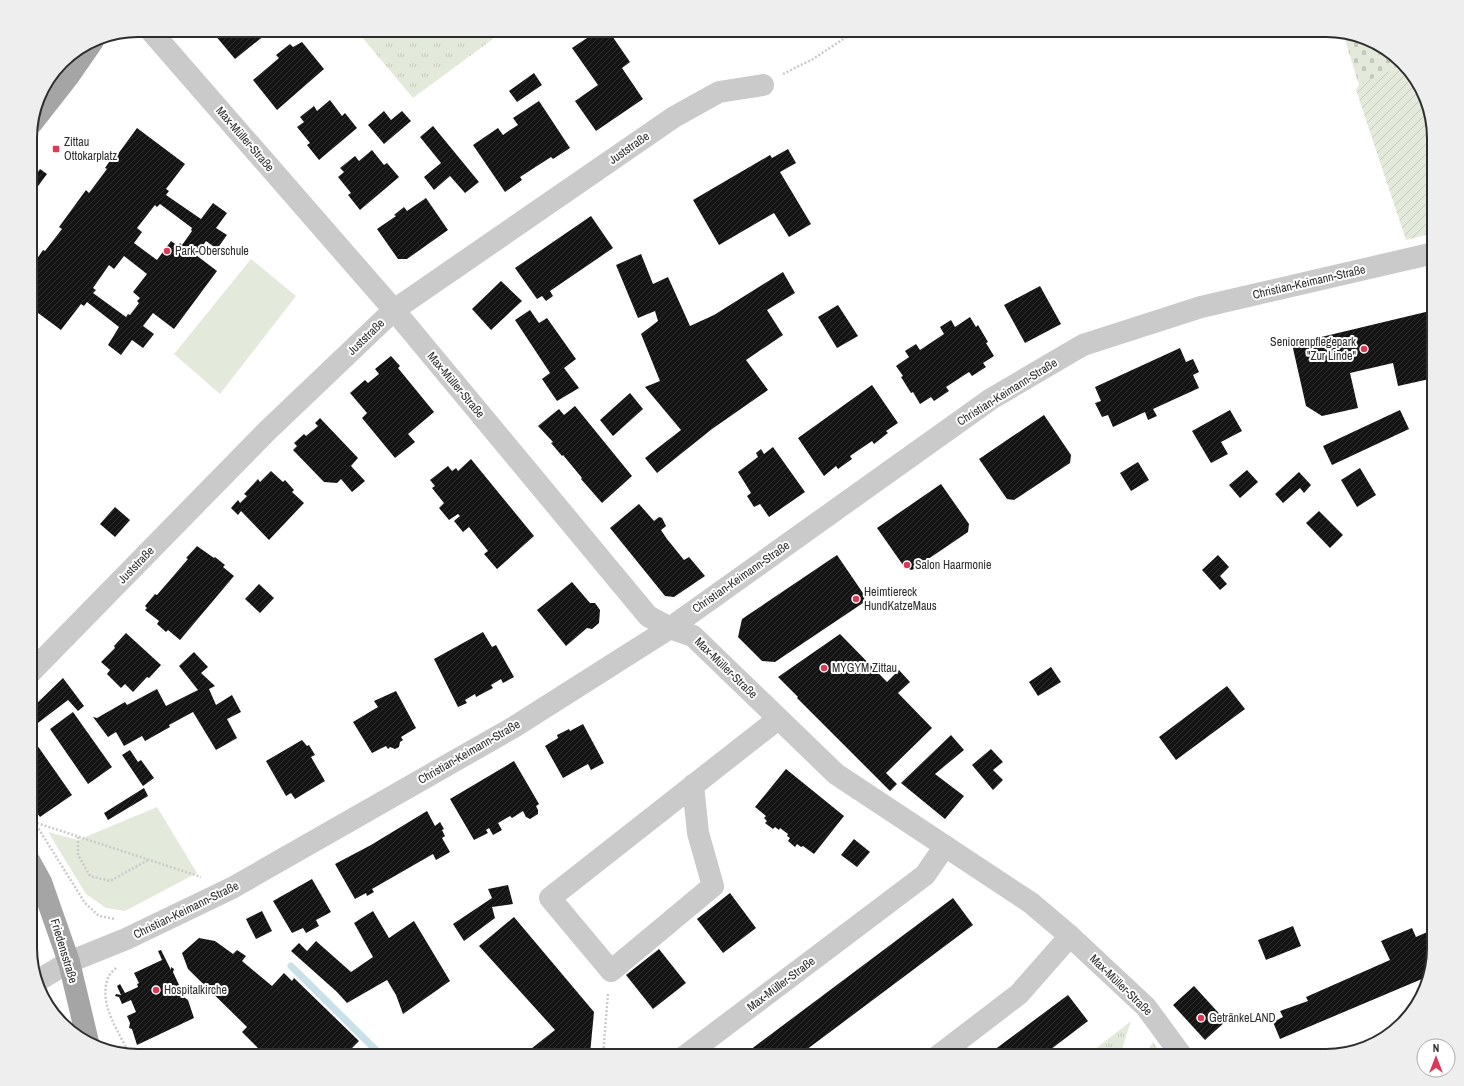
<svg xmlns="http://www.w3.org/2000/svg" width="1464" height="1086" font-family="'Archivo Narrow',sans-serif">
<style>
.grass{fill:url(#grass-tufts)}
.cemetery{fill:url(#cemetery-stones)}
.park{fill:#e4eadb}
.garden{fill:url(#garden-furrows)}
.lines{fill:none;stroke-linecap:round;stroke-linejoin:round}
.stream{stroke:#c8e0e8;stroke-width:7}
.building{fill:url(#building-hatch);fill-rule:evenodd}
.path{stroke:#cacaca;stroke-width:2.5;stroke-dasharray:2 2;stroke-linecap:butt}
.minor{stroke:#cacaca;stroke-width:22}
.major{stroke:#a5a5a5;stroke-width:22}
.poi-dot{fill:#da3957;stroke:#fff;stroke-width:1.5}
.labels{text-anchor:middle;stroke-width:4;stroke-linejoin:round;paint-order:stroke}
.street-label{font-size:12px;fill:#2d2d2d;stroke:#fff}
.poi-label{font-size:12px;fill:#2d2d2d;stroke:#fff;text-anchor:start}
.rim{fill:none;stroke:#2d2d2d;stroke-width:2}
</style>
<defs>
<pattern id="grass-tufts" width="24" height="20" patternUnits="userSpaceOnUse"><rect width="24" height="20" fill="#e4eadb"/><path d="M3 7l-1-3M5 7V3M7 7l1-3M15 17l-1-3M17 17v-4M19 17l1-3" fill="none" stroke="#c4c9bc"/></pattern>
<pattern id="cemetery-stones" width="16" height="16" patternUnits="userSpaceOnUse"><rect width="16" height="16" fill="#e4eadb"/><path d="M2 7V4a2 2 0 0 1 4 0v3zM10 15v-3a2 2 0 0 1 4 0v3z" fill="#c4c9bc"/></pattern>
<pattern id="garden-furrows" width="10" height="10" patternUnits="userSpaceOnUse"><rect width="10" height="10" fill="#e4eadb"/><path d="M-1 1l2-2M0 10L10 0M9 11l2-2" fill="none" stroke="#c4c9bc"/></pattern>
<pattern id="building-hatch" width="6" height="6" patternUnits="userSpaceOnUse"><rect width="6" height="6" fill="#141414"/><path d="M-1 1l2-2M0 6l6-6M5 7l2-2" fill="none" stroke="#2e2e2e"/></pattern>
</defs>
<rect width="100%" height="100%" fill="#fff"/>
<g class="grass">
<polygon points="356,30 505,30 413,98"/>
<polygon points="1131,1021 1122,1049 1111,1056 1086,1056"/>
<polygon points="1153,1042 1162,1056 1144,1056"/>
</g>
<polygon class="cemetery" points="1343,33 1361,36 1392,52 1402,65 1359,85"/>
<g class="park">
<polygon points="251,259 296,296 220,394 174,354"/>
<polygon points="157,807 197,873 125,911 106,908 86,894 48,832 78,840"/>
</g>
<polygon class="garden" points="1402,65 1423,90 1434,138 1434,233 1406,240 1356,90 1359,85"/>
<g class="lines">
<polyline class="stream" points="291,966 382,1056"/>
</g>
<g class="building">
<polygon points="192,30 207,30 198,37"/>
<polygon points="219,30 271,30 235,59 214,34"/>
<polygon points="599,30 608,30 630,62 622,68 643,99 596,131 575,101 598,85 572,48"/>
<polygon points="302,42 324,69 277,110 253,80 279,58 276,55 290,44 293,47"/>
<polygon points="534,73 542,85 517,102 509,91"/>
<polygon points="330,100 342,116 345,113 357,128 319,160 307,145 310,143 297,127 304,122 300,117 314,106 317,111"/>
<polygon points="539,101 570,148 553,159 551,157 520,177 522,180 505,192 473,145 498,128 503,135 510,130 518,125 513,118"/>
<polygon points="384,111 391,120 402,111 411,121 384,144 368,125"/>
<polygon points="433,126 479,182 465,193 450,176 434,190 424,177 441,163 420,137"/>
<path d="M 137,128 L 185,164 L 166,189 L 169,191 L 166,195 L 201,219 L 213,203 L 227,213 L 216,228 L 227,235 L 217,249 L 206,241 L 196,255 L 217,271 L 174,329 L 153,313 L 143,326 L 154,334 L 143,348 L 132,340 L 121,355 L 108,345 L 119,327 L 87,302 L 84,306 L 81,304 L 61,330 L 30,307 L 30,272 L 34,267 L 32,266 L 43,250 L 45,251 L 62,229 L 59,227 L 86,190 L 89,193 L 107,169 L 105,168 L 116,152 L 118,154 ZM 160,204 L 192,228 L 191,230 L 192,231 L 182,245 L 180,243 L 178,246 L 171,241 L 157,260 L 134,243 L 142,232 L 137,228 L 155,205 L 157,207 ZM 124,256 L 147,274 L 133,292 L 140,298 L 137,301 L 139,303 L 130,315 L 128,314 L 126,317 L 93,293 L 96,290 L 93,288 L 109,265 L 114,269 Z"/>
<polygon points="788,149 796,163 780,172 811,224 789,237 774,213 719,245 693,200 770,155 772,158"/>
<polygon points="372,150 384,165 387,163 399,177 360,210 348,195 351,193 338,177 344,172 340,168 355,156 359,161"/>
<polygon points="40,169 47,174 30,197 30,183"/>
<polygon points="426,198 448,230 407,259 398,259 377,229 396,216 394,215 404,207 407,211"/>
<polygon points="591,216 613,248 550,291 553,296 546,301 542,296 537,299 515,268"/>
<polygon points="641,254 653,284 668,277 690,326 714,315 783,272 795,293 767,310 783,335 746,360 768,390 712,429 657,473 645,458 681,430 645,387 660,381 641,334 658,321 655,311 638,318 616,265"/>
<polygon points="501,281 522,301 491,330 472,309"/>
<polygon points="1040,286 1061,324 1025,343 1004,305"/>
<polygon points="838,305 858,336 837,348 818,317"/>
<polygon points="530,310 539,323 547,318 576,359 564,368 579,388 557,401 542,379 550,373 515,320"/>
<polygon points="1434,310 1434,378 1398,386 1393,363 1350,373 1358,408 1322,416 1306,406 1292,344"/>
<polygon points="970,317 976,327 978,325 988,342 986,343 994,356 983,363 986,367 972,376 969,372 946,387 949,391 934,401 931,397 920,404 913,392 911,393 901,377 903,376 896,366 909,357 905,351 916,344 920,350 944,334 940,327 951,320 955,327"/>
<polygon points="1180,348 1186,362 1193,359 1199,372 1193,375 1199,388 1153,409 1157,416 1148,420 1145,412 1113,427 1108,415 1102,417 1095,403 1101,401 1095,387"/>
<polygon points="391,356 400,366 398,368 434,412 408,434 415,442 395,458 362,418 367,413 350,393 365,380 368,383 379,374 375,369"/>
<polygon points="872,385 898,423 886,431 888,433 874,444 872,441 850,456 852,459 838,469 836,466 824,476 798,438"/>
<polygon points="630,393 643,409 613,436 600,420"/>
<polygon points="575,406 632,476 602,503 581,479 582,478 563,455 562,456 551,443 553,442 538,426 559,409 564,415"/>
<polygon points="1230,410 1242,431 1221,442 1228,454 1211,463 1192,431"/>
<polygon points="1400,410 1409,429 1332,465 1323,446"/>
<polygon points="1044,415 1071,455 1070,463 1014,500 1007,499 979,459"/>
<polygon points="320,418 358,458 351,466 365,481 352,492 341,479 337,483 324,482 293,450 297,446 294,443 304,434 306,436 318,426 315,423"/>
<polygon points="773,447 805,492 769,517 760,504 754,507 747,496 751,493 738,472 758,457 756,453 761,449 764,454"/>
<polygon points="30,459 35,468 30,470"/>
<polygon points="471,459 534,536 497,569 484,554 488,551 469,527 463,532 454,521 460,516 458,514 449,520 439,508 444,503 432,488 435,486 430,480 448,466 452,471 456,468 458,471"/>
<polygon points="1138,462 1149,480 1131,491 1120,473"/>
<polygon points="1360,468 1376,495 1357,507 1341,480"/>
<polygon points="1247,470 1258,482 1240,498 1229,485"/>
<polygon points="271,471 283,482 285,480 294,490 292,492 304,503 269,540 241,511 238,515 231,508 238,500 240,503 247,496 244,494 258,479 260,482"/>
<polygon points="1299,472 1311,485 1304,493 1300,488 1283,503 1275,494"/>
<polygon points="941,484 969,524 968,532 912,570 905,568 877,528"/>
<polygon points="639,504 654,521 659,517 662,518 666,526 661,530 667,539 684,560 689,557 705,576 674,597 665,596 610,528"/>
<polygon points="115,507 130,520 115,537 100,524"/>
<polygon points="1319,511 1343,535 1330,548 1306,523"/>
<polygon points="197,546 214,558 215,557 225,565 223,567 234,576 180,640 168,630 166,632 157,624 159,621 145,610 147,608 145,606 155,594 157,595 188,559 186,558"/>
<polygon points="837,555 865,596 863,603 775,662 762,661 738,637 742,619"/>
<polygon points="1218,555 1229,567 1220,576 1227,584 1220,590 1202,570"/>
<polygon points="572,582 590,603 595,603 600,610 599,623 592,629 587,628 566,646 537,610"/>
<polygon points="259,584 274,598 260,613 245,599"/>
<polygon points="483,632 492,647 496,645 514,677 503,683 501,679 491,685 493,688 476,697 475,694 465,700 467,703 458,707 434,659"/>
<polygon points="126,633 161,665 149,678 147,677 133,692 125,684 121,688 107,674 110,670 101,662 115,648 114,646"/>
<polygon points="840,634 887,682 899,670 910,682 898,693 932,728 886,773 897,784 890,791 797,698 798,697 778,677"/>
<polygon points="194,652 208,667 201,673 215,686 209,689 216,705 232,695 241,712 227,719 237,738 216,750 193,712 169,725 170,727 145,741 142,736 124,746 116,732 108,737 93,717 97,718 125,702 127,705 157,689 166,706 198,690 179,666"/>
<polygon points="1051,667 1061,682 1038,696 1029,682"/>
<polygon points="63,678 84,706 78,711 68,700 30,729 30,710"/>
<polygon points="1227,686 1245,709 1176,760 1159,737"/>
<polygon points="396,691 416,728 401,737 403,740 400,742 399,747 395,749 390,747 388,749 386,746 372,753 353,722 378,707 374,701"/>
<polygon points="73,712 112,767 88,784 50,729"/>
<polygon points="583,724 604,763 591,770 588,764 563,778 545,746 558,738 557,735 569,729 570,731"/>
<polygon points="30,735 72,795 40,817 30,804"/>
<polygon points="951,735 964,750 935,774 964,796 945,819 901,783"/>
<polygon points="302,740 307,746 309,745 315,755 311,757 325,781 295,799 291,793 286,796 266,761"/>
<polygon points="991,749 1003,762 993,770 1003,780 993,790 972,765"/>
<polygon points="130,750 138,762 141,760 154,778 143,786 122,755"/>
<polygon points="514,761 539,804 536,806 538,810 538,814 530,819 526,817 523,811 512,818 510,816 498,823 502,830 493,835 489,828 486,830 488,833 474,840 450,799"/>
<polygon points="786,769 844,816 814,854 803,846 801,847 797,844 795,847 788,841 790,838 787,836 788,834 780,828 779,830 775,827 773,829 765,823 767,821 764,818 766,816 755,807"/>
<polygon points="144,788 148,796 108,820 104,813"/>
<polygon points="427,811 435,826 440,822 444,829 442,830 445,836 442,838 450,852 436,860 433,854 372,889 374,892 367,896 366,893 355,899 335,864 371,845"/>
<polygon points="854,839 870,852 857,867 841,855"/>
<polygon points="312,879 331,912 316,920 319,926 306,933 303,928 292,933 273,901"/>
<polygon points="508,885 513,904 492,907 495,918 464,941 453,924 492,898 488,889"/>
<polygon points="730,893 756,928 723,953 697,919"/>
<polygon points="953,898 973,925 798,1056 742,1056"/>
<polygon points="262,911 272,931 256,939 246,919"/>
<polygon points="373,911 389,938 414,921 450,981 403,1014 396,995 387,980 347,1003 337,992 291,951 299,943 307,951 316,941 351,972 373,957 354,923"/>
<polygon points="514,917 594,1012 590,1054 587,1056 522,1056 555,1030 479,946"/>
<polygon points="1293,926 1301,946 1266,960 1258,940"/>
<polygon points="1412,928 1416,937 1434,929 1434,948 1429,976 1280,1039 1273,1022 1283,1017 1280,1011 1308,1001 1306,997 1390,960 1381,941"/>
<polygon points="199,938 215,941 233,954 237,950 246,956 242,961 272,986 284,973 292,981 294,978 359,1041 347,1053 350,1056 266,1056 242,1032 247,1027 188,969 182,953"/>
<polygon points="659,949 686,983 653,1009 626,975"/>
<polygon points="161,950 171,970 171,967 174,969 173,972 185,998 188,1000 194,1018 137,1045 132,1029 129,1028 130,1023 127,1016 136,1012 131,1000 122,1004 119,997 115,996 116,994 121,995 117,986 120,984 125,993 138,987 137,984 139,983 134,973 162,960 158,951"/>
<polygon points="1194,986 1226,1021 1205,1040 1173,1005"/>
<polygon points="1068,995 1088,1021 1042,1056 986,1056"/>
</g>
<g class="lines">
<g class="path">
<polyline points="783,74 813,59 857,30"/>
<polyline points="30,815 85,903 99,916 115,919"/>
<polyline points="37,823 201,877"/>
<polyline points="78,837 78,855 90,876 110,881 148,860"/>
<path d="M 116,968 C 113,971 109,974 108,978 C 98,1004 119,1032 130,1055"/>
<polyline points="47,999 50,1007"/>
<polyline points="603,1056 608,993"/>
</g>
<g class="minor">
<polyline points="150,30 394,310 648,616 670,628 693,636 836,774 1031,903 1070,936 1146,1007 1182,1056"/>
<polyline points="30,673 266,432 394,310 674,117 719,92 763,85"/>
<path d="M 693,785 L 698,833 L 713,886 L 611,971 L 550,898 C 627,838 702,778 778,719"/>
<polyline points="37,981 69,962 126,939 232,888 514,727 670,628 991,399 1083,345 1201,307 1434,253"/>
<polyline points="685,1056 925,875 945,846"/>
<polyline points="938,1056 1019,994 1070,936"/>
</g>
<g class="major">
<polyline points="32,123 68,77 93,41"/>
<polyline points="30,862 41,882 69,962 88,1042"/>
</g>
</g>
<g class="poi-dot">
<rect x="52" y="145" width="8" height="8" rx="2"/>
<circle cx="167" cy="251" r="4"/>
<circle cx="1364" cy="349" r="4"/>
<circle cx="907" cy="565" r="4"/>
<circle cx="856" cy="599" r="4"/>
<circle cx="824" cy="668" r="4"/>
<circle cx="156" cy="990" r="4"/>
<circle cx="1201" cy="1018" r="4"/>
</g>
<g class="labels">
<g class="street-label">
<text transform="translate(245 139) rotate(49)" y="4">Max-Müller-Straße</text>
<text transform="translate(629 148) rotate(-35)" y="4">Juststraße</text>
<text transform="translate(1309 282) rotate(-13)" y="4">Christian-Keimann-Straße</text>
<text transform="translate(366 337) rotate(-44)" y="4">Juststraße</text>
<text transform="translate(456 385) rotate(50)" y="4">Max-Müller-Straße</text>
<text transform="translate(1007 392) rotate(-32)" y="4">Christian-Keimann-Straße</text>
<text transform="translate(136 565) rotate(-46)" y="4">Juststraße</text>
<text transform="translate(741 577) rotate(-35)" y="4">Christian-Keimann-Straße</text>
<text transform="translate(726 668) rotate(44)" y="4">Max-Müller-Straße</text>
<text transform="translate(469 752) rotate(-30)" y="4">Christian-Keimann-Straße</text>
<text transform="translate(186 910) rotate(-26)" y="4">Christian-Keimann-Straße</text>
<text transform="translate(64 951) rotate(73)" y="4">Friedensstraße</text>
<text transform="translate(781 984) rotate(-37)" y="4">Max-Müller-Straße</text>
<text transform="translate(1121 985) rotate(44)" y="4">Max-Müller-Straße</text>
</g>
<g class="poi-label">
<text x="64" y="146">Zittau<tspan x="64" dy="14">Ottokarplatz</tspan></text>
<text x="175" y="255">Park-Oberschule</text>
<text x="1356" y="346" text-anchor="end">Seniorenpflegepark<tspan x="1356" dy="14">"Zur Linde"</tspan></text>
<text x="915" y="569">Salon Haarmonie</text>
<text x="864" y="596">Heimtiereck<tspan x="864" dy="14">HundKatzeMaus</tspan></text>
<text x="832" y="672">MYGYM Zittau</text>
<text x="164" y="994">Hospitalkirche</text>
<text x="1209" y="1022">GetränkeLAND</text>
</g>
</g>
<path d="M0 0H1464V1086H0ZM138 37H1326A101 101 0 0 1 1427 138V948A101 101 0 0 1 1326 1049H138A101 101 0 0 1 37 948V138A101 101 0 0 1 138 37Z" fill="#eee" fill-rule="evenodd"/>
<path class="rim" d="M138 37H1326A101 101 0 0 1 1427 138V948A101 101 0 0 1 1326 1049H138A101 101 0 0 1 37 948V138A101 101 0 0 1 138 37Z"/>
<g transform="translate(1436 1058)"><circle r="19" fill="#ffffff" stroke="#ababab"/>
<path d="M0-3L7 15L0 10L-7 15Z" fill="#da3957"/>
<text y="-6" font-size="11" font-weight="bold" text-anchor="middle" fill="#2d2d2d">N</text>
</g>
</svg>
